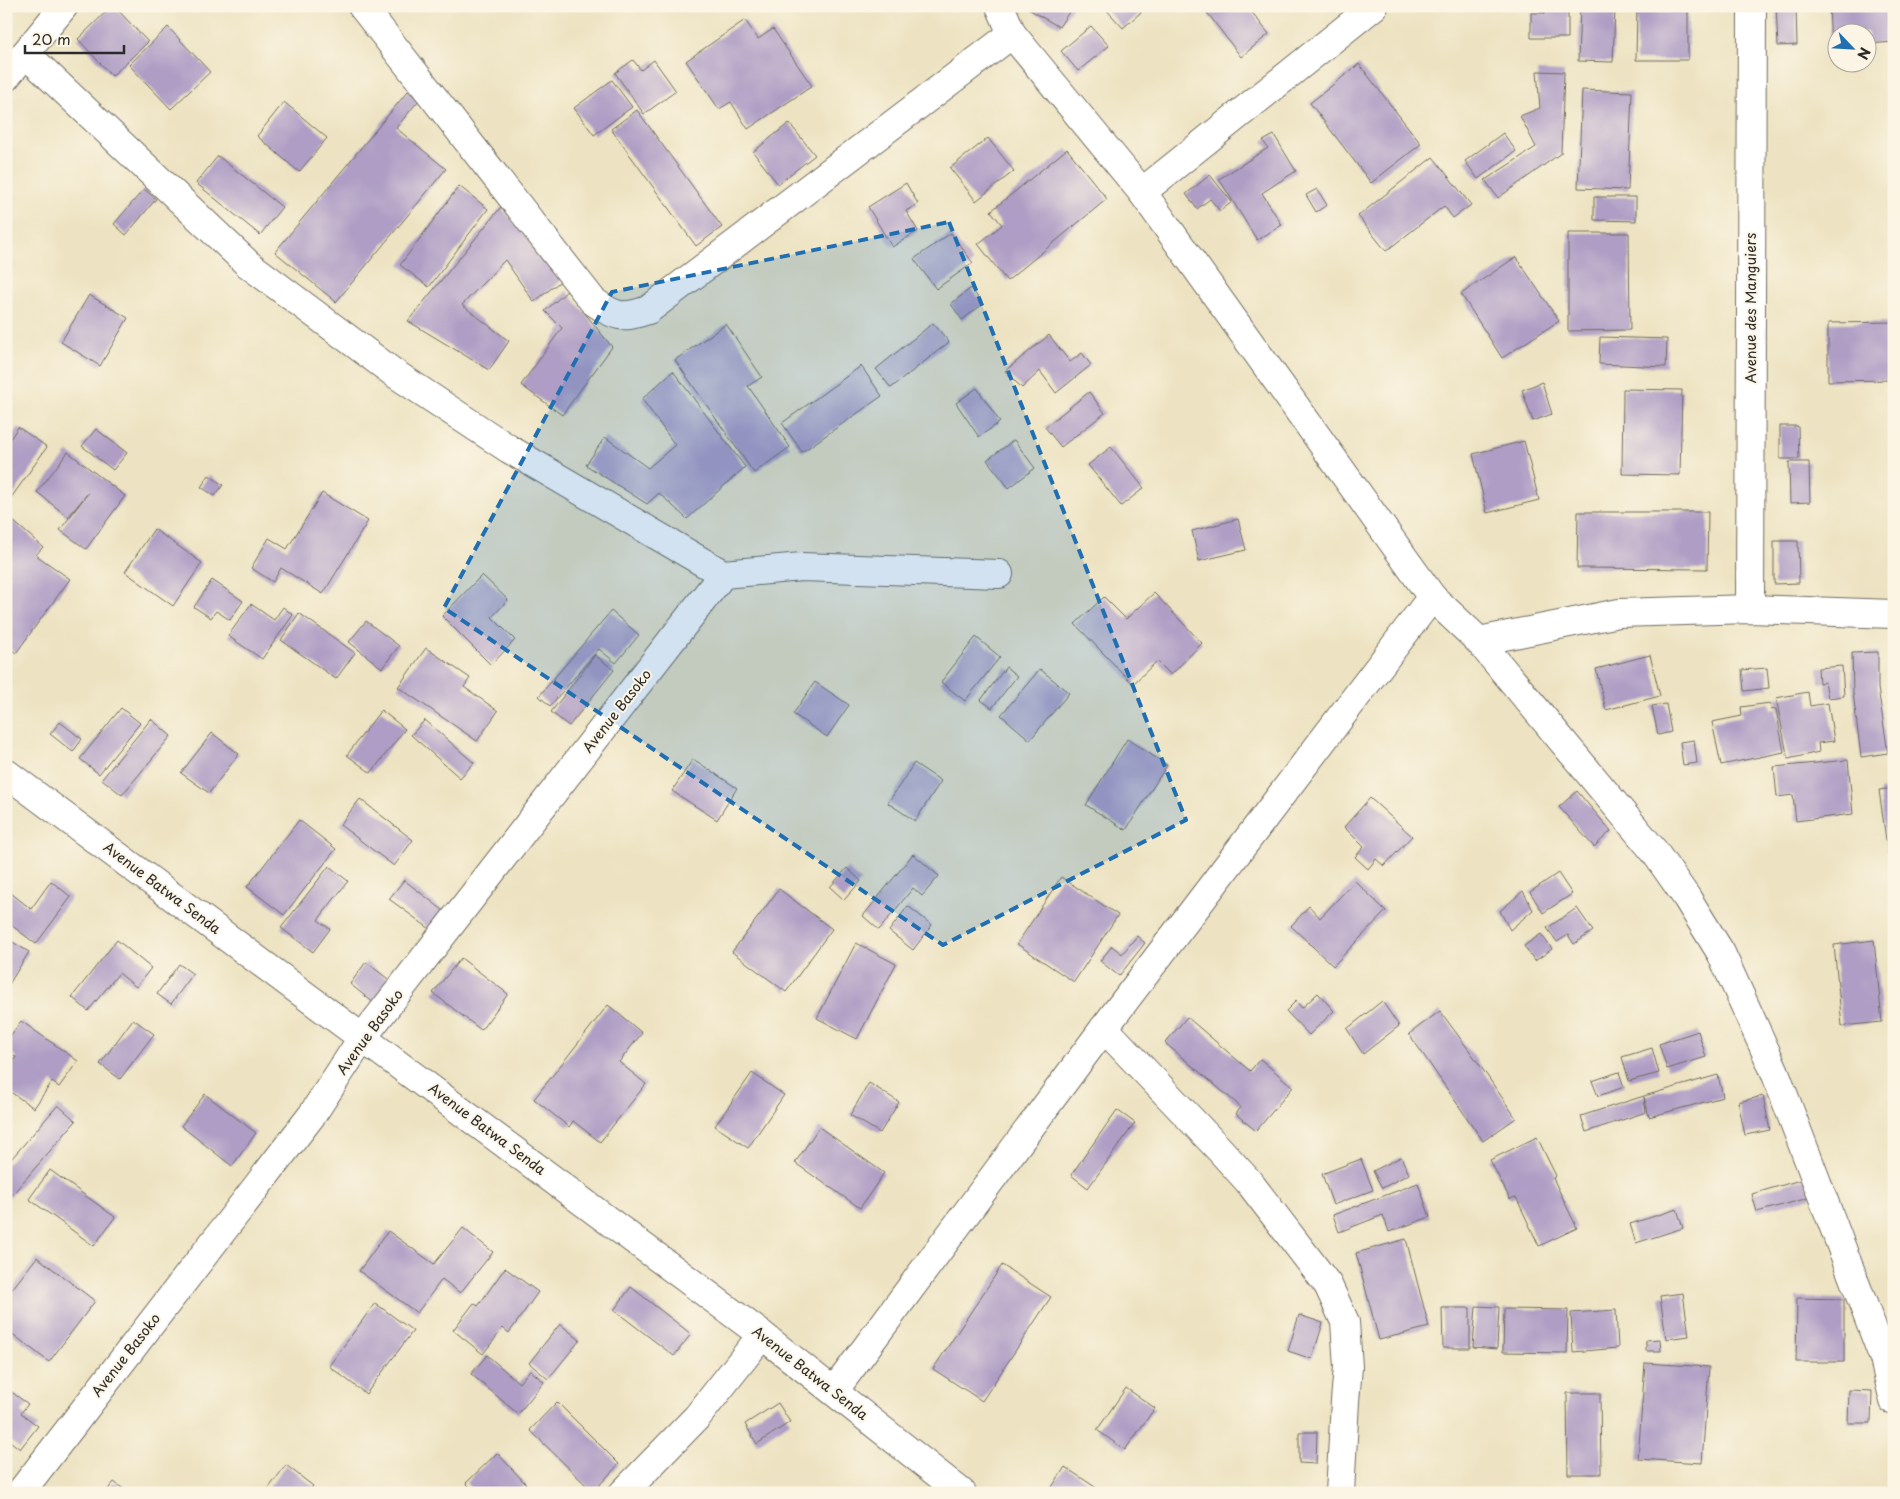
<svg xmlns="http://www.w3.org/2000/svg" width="1900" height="1499" font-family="'Playpen Sans',sans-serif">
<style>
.building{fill:#af9dc5}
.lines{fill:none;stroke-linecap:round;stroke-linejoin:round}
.minor-casing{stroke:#6f6b60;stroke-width:30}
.minor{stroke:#fff;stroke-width:28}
.marked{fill:#1f6fb2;fill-opacity:0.2;stroke:#1f6fb2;stroke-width:4;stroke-dasharray:10 6;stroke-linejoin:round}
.labels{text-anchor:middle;stroke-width:4;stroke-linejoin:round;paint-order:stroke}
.street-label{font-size:14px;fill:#2b2b2b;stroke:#fcf5e5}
</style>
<rect width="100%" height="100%" fill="#fcf5e5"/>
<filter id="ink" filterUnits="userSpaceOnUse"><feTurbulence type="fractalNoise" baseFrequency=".02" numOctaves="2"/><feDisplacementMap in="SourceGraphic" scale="10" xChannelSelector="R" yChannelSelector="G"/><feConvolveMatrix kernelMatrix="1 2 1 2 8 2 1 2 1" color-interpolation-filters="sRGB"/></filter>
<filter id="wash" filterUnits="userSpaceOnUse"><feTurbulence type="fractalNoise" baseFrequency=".0096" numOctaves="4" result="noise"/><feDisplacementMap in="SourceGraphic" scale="20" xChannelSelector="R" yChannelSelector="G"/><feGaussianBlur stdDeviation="1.12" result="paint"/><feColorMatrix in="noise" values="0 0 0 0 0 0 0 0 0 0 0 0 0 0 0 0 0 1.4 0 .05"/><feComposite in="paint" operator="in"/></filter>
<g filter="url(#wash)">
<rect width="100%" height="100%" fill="#ede3c2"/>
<g id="blocks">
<g class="building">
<polygon points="112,6 114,6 148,42 112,76 78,39"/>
<polygon points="1035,6 1073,6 1059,27 1030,10"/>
<polygon points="1103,6 1148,6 1123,28"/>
<polygon points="1202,6 1247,6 1269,34 1241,57"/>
<polygon points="1545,6 1568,6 1568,38 1531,38 1531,13 1545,13"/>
<polygon points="1637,6 1688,6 1688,60 1636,60"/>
<polygon points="1776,6 1796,6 1797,45 1778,46"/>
<polygon points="1829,6 1894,6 1894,42 1868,44 1868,32 1838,32 1838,45 1831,46"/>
<polygon points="1580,7 1615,8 1613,62 1578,61"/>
<polygon points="745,20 758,39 773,29 812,86 748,129 731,102 719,109 686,61"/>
<polygon points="1091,26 1109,46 1078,71 1061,51"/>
<polygon points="168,27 210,72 171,109 129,65"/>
<polygon points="633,60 641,70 654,60 676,91 644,114 615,73"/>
<polygon points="1359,64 1421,144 1371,183 1310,103"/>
<polygon points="1537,71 1564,72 1561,153 1498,198 1485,180 1536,147 1520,116 1540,108"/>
<polygon points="612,80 632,107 594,135 574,108"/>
<polygon points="1582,90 1632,92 1628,190 1578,188"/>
<polygon points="408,91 419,100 396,128 446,169 336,302 275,252"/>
<polygon points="284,102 327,138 299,172 257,136"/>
<polygon points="637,110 722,227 696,246 611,129"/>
<polygon points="789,123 815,155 778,184 753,152"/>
<polygon points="1503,133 1516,151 1478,179 1465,161"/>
<polygon points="1274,135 1296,171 1262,193 1282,225 1257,240 1219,179 1268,148 1263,141"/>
<polygon points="988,138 1014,171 976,201 950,168"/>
<polygon points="1067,149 1107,199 1007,281 978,244 1002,225 991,211"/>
<polygon points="218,156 282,207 260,235 196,183"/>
<polygon points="1433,157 1471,205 1453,218 1444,206 1386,251 1358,216"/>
<polygon points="1210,175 1232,202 1220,211 1210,199 1197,209 1186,194"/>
<polygon points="906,183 918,204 906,211 918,231 892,247 868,207"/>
<polygon points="459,186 488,209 429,287 400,265"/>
<polygon points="144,189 156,199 126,235 114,224"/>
<polygon points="1317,189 1327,205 1316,212 1306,195"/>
<polygon points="1594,197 1636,197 1636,221 1594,220"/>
<polygon points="501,207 562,280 534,302 505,260 462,305 509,341 489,370 408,321"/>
<polygon points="951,233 973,263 936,289 914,259"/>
<polygon points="1568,233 1629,233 1630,330 1568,331"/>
<polygon points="1516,257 1559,321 1502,358 1461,294"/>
<polygon points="971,288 983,304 962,320 951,304"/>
<polygon points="567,291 612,347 562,415 521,385 562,328 545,311"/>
<polygon points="89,295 128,318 100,366 61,342"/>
<polygon points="1894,322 1894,380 1828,381 1828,323"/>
<polygon points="933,323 949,342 891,388 876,369"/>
<polygon points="726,324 762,377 748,386 790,447 754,473 675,360"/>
<polygon points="1049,335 1070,362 1082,353 1091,365 1056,393 1040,371 1022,388 1005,371"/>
<polygon points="1600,337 1667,339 1666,367 1599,364"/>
<polygon points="861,366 882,396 802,452 782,423"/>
<polygon points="673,371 745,467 687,519 659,493 647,504 586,465 605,437 648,468 675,445 642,399"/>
<polygon points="1542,382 1552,414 1533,421 1522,390"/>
<polygon points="977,388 1000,422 979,437 956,403"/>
<polygon points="1623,389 1682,390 1680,475 1622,474"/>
<polygon points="1089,392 1105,413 1061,447 1045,427"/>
<polygon points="1780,426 1798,426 1799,459 1780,459"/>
<polygon points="18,427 47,447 6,505 6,445"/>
<polygon points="96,429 127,453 113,470 82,446"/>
<polygon points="1014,440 1035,468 1009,488 987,460"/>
<polygon points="1524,441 1539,500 1487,513 1473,454"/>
<polygon points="1111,447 1144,488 1121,506 1088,465"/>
<polygon points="68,452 125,496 86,549 60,530 88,493 68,517 37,492"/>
<polygon points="1789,462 1809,462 1810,502 1790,503"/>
<polygon points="209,475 223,485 215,496 201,487"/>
<polygon points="322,493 368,521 323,594 281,568 273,582 251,568 269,538 287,549"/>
<polygon points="1578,512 1708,512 1707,569 1577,568"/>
<polygon points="1238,519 1246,550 1199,561 1192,531"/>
<polygon points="12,520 43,547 36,555 70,579 16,653 6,646 6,527"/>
<polygon points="154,529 202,563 173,606 125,572"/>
<polygon points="1774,541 1798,541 1799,583 1774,584"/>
<polygon points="482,575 508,600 492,617 515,640 491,665 442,616"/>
<polygon points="212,580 243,601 230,620 216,611 211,618 194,607"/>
<polygon points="1154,593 1202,643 1171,675 1157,661 1133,684 1075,624 1104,597 1126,619"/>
<polygon points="251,604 274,620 283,607 293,615 262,659 228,636"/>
<polygon points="611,611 639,635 616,663 599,649 550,706 539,696"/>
<polygon points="299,613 355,653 336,679 281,640"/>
<polygon points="366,621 399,646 382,668 349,642"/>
<polygon points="976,637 1000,657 965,701 941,682"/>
<polygon points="426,648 470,678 464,687 498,711 477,741 398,687"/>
<polygon points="1878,652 1878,688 1888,753 1861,757 1853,692 1852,653"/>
<polygon points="595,655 614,670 569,726 551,712"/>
<polygon points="1650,655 1660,696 1606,710 1596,669"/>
<polygon points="1842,666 1844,696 1828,698 1825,682 1819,683 1818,668"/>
<polygon points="1006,667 1017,676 992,708 981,700"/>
<polygon points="1767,668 1769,688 1744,691 1742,670"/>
<polygon points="1040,669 1069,693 1030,740 1001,715"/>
<polygon points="815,682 849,705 827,737 793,714"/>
<polygon points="1808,692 1810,706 1828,703 1834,741 1818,743 1819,752 1788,759 1776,698"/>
<polygon points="1770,703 1771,710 1776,709 1784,752 1721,765 1712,722 1742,716 1741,707"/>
<polygon points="1666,704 1671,732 1658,735 1652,706"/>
<polygon points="121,708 140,723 99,774 80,759"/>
<polygon points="381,710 405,729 371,773 347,755"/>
<polygon points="151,719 171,736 122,795 102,779"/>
<polygon points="425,720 474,763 460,778 411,735"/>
<polygon points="60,722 82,739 73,752 50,734"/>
<polygon points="212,733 239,754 209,793 181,773"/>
<polygon points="1127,739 1167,765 1126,830 1086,805"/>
<polygon points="1694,740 1697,763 1683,765 1680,742"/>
<polygon points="693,759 737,788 717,820 672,791"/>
<polygon points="1848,760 1853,814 1796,821 1793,795 1777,797 1774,767"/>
<polygon points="914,763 941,781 915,821 888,803"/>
<polygon points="1894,788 1894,860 1889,861 1879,790"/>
<polygon points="1577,791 1611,831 1594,847 1559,807"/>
<polygon points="1370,798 1412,836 1384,866 1376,859 1368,869 1355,857 1364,847 1344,827"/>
<polygon points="360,799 413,840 394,866 340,825"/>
<polygon points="299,820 336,849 284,915 247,887"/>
<polygon points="913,854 939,876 922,896 913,888 879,930 863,916"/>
<polygon points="329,866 348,881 318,920 330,929 313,952 281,928"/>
<polygon points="847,868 861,881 844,900 830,887"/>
<polygon points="1558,873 1572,894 1543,913 1530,892"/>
<polygon points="1061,877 1118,915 1074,982 1017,944"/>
<polygon points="404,880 444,911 430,929 389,899"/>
<polygon points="51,881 71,897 36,944 6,921 6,889 31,909"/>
<polygon points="1355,881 1386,911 1333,966 1291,926 1309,906 1320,918"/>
<polygon points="779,889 832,929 786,992 732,952"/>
<polygon points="1523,891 1533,910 1510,930 1500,911"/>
<polygon points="908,906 932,925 913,950 889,931"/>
<polygon points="1577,908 1593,931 1574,944 1568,935 1557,942 1547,928"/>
<polygon points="1541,934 1552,949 1535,961 1524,946"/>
<polygon points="1137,936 1145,943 1119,976 1100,961 1112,946 1122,954"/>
<polygon points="6,938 29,952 6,989"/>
<polygon points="117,940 151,968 136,987 119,973 88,1011 72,997"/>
<polygon points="1874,940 1882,1022 1842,1026 1834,945"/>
<polygon points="856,943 896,964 857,1039 817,1018"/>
<polygon points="461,958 508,994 481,1030 433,993"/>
<polygon points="366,962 392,982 375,1004 350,984"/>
<polygon points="179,964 193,974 171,1004 157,994"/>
<polygon points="1318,993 1334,1011 1309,1035 1286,1011 1296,1001 1302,1008"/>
<polygon points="1382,1001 1399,1026 1363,1054 1347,1029"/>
<polygon points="608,1005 642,1033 619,1062 646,1084 600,1142 573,1121 569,1127 534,1099"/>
<polygon points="1440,1011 1477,1061 1516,1118 1483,1141 1409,1034"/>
<polygon points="1187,1017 1250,1071 1260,1059 1293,1087 1256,1131 1236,1114 1241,1107 1165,1043"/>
<polygon points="133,1019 154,1034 120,1079 100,1064"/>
<polygon points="21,1021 78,1061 59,1087 52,1082 34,1108 6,1089 6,1070 16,1057 6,1050 6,1042"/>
<polygon points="1698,1031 1706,1057 1667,1069 1659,1044"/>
<polygon points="1652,1048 1659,1073 1629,1081 1622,1057"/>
<polygon points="1619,1072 1624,1087 1598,1096 1592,1081"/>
<polygon points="752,1073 784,1095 748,1148 715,1126"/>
<polygon points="1718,1075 1723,1097 1649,1117 1644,1097 1646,1112 1586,1132 1581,1116 1644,1096"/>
<polygon points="869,1083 899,1102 880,1133 850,1115"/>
<polygon points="205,1094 256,1133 232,1166 181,1126"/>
<polygon points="1763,1096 1770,1130 1745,1135 1738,1102"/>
<polygon points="58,1105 76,1121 10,1197 6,1194 6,1165"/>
<polygon points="1117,1110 1135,1123 1088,1188 1071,1175"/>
<polygon points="819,1127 884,1173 860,1208 795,1163"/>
<polygon points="1537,1137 1556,1176 1553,1178 1577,1228 1539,1246 1516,1197 1510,1199 1490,1160"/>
<polygon points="1401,1157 1409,1174 1382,1188 1373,1171"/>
<polygon points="1361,1159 1373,1190 1333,1205 1322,1174"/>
<polygon points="50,1170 115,1217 94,1246 29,1199"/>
<polygon points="1807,1178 1812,1197 1757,1212 1752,1194"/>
<polygon points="1418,1183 1430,1217 1389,1232 1383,1215 1339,1232 1333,1215"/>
<polygon points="1677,1209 1683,1228 1636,1243 1630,1224"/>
<polygon points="463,1228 493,1252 460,1293 442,1279 417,1313 359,1271 388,1231 434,1264"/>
<polygon points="1406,1239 1429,1327 1379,1340 1356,1253"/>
<polygon points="37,1257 95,1301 49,1362 6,1329 6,1297"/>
<polygon points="1892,1264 1894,1264 1894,1315 1891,1315"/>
<polygon points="1002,1265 1051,1297 982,1401 933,1369"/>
<polygon points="505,1268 538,1292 509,1333 503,1328 483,1354 453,1330 474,1303 478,1306"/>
<polygon points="631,1287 691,1334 674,1356 614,1310"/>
<polygon points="1683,1293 1689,1336 1666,1339 1660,1296"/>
<polygon points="1797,1298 1844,1299 1844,1362 1796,1362"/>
<polygon points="375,1303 413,1331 366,1394 329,1366"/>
<polygon points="1476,1306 1499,1307 1497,1349 1473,1347"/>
<polygon points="1442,1308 1470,1308 1470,1348 1443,1348"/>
<polygon points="1504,1309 1568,1310 1567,1353 1503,1352"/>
<polygon points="1616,1310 1618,1348 1573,1352 1571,1313"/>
<polygon points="1299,1315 1323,1323 1312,1359 1288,1351"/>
<polygon points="560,1324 580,1340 548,1379 529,1363"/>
<polygon points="1660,1339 1661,1351 1646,1351 1646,1340"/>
<polygon points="487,1355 519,1383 530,1370 544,1382 518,1414 471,1374"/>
<polygon points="1645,1363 1709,1367 1702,1463 1638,1459"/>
<polygon points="6,1388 28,1404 21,1413 38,1426 20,1449 6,1438"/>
<polygon points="1126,1388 1155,1408 1125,1450 1097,1430"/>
<polygon points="1849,1390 1872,1391 1871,1423 1848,1423"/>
<polygon points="1567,1393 1600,1393 1601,1474 1568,1474"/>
<polygon points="557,1402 619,1464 593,1492 530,1430"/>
<polygon points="778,1403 790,1422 757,1444 745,1424"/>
<polygon points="1299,1432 1317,1432 1316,1464 1299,1463"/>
<polygon points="497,1453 526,1484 517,1493 476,1493 466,1483"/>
<polygon points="286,1465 313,1486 308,1493 265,1493"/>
<polygon points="1065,1467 1104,1493 1048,1493"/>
<polygon points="114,1482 129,1493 105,1493"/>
</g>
</g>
</g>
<g filter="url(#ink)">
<use href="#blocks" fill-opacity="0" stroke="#6f6b60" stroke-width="1"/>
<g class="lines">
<g class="minor-casing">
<g id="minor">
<path d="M 362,6 L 593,301 C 616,317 621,319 648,310 L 1012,34"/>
<polyline points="1000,6 1012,34 1142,192 1432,597 1479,641 1654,851 1687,898 1721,953 1775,1072 1884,1359 1894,1401"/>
<polyline points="26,54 248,264 394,373 509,449 723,574 802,567 999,574"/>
<polyline points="6,77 64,6"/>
<polyline points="1142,192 1374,6"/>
<polyline points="1750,609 1752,6"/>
<polyline points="1479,641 1619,613 1750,609 1894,614"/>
<polyline points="6,773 762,1335 962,1493"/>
<polyline points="1104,1028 1220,1150 1249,1182 1328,1285 1345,1322 1348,1367 1345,1401 1340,1493"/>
<polyline points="834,1391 1104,1028 1432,597"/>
<polyline points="20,1493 312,1115 363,1037 723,574"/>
<polyline points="623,1493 697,1417 762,1335"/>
</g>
</g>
<use href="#minor" class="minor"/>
</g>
</g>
<path class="marked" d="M 949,222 L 1186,820 L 943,945 L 444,608 L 612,292 Z"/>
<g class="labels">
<g class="street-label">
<text transform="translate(1751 308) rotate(-90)" y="5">Avenue des Manguiers</text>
<text transform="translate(617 711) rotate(-52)" y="5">Avenue Basoko</text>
<text transform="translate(162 888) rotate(37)" y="5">Avenue Batwa Senda</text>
<text transform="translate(370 1032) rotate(-54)" y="5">Avenue Basoko</text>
<text transform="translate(487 1129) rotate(37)" y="5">Avenue Batwa Senda</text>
<text transform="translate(126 1355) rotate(-52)" y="5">Avenue Basoko</text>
<text transform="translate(810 1373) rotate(38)" y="5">Avenue Batwa Senda</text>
</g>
</g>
<rect width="1900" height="1499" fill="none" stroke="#fcf5e5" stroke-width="25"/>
<g transform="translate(1852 48) rotate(115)"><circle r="24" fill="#fcf5e5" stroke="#a8a49b"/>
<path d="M0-4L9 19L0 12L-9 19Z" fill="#1f6fb2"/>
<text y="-8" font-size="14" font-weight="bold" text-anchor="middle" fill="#2b2b2b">N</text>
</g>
<path d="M25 45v8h99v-8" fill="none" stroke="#2b2b2b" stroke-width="2.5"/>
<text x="32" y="45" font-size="15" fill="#2b2b2b" stroke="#fcf5e5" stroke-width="4" paint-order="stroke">20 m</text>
</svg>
